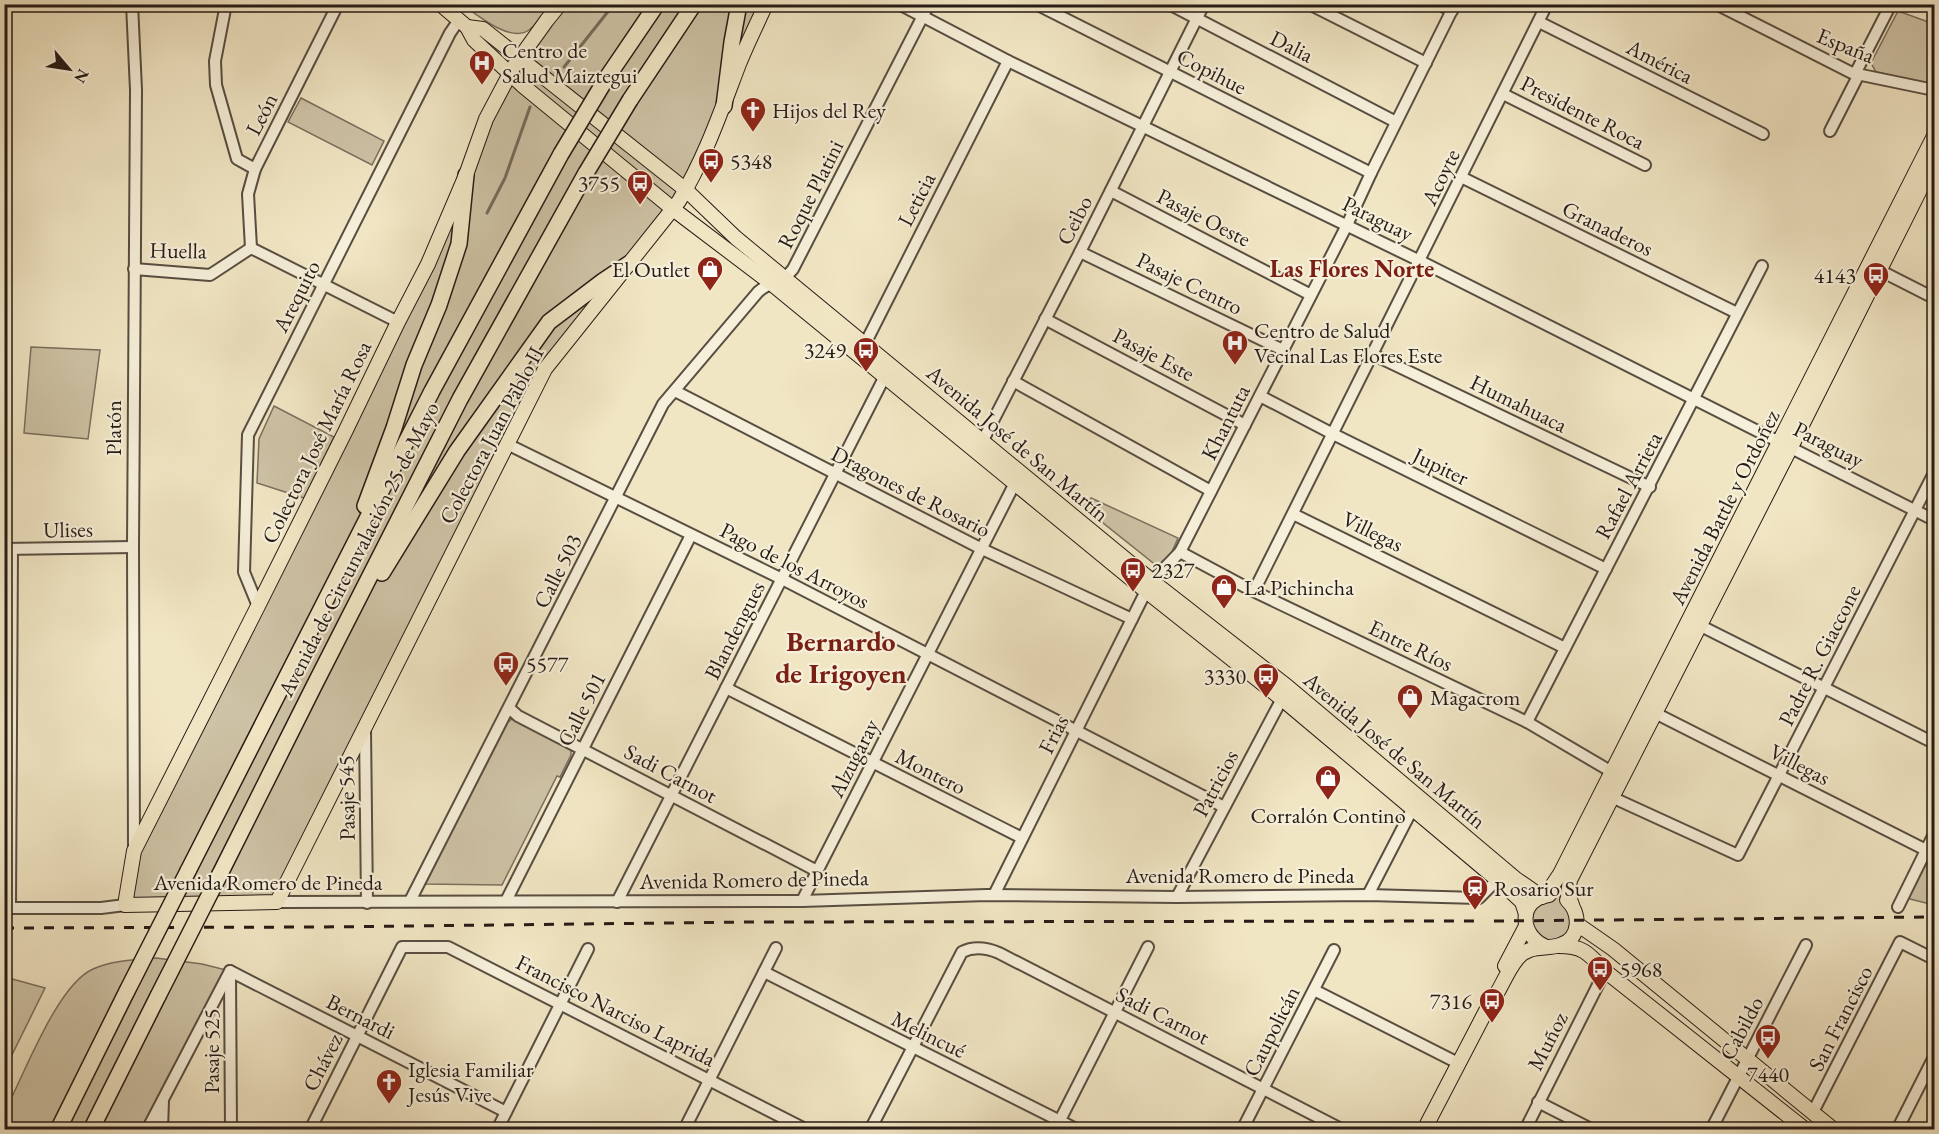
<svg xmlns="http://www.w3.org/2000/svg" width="1939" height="1134" font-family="'EB Garamond',serif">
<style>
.green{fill:#cec3a6;stroke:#7a6f5e;stroke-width:1.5}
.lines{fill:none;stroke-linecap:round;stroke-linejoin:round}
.stream{stroke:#766b5b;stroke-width:3}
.minor-casing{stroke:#594e42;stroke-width:14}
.major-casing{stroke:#261b16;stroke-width:16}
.highway-casing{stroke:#261b16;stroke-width:18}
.minor{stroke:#f6efd9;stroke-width:10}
.major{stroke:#f1e6c4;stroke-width:14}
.highway{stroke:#f1e6c4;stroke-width:15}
.rail{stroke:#261b16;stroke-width:3;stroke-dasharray:10 10;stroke-linecap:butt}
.highway-bridge-casing{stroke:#261b16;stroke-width:18;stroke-linecap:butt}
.highway-bridge{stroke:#f1e6c4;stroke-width:15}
.labels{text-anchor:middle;stroke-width:4.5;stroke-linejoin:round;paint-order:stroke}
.street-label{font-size:22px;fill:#261b16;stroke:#f6efd9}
.poi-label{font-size:22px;fill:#261b16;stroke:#f6efd9;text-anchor:start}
.neighbourhood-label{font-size:24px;font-weight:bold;fill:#7a1f14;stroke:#f6efd9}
.district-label{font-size:28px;font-weight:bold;fill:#7a1f14;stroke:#f6efd9}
</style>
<rect width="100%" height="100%" fill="#f1e6c4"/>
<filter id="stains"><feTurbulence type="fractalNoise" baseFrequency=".00333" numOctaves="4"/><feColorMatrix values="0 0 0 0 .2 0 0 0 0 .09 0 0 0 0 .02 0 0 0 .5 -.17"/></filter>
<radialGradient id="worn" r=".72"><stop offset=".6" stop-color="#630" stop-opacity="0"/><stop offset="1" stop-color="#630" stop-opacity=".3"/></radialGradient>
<g class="green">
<path d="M 463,5 L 550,5 C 544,13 538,24 529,30 C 511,43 478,16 463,5 Z"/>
<polygon points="560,5 766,5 686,190 545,369 277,902 125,905 134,851 345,432 486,119"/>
<polygon points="1898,11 1934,24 1934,85 1876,72 1871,63"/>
<polygon points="301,98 384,141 372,165 288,122"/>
<polygon points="31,347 100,350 88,439 24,433"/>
<polygon points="274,406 334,437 304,498 257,483 259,439"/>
<polygon points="1091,498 1178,538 1171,554 1157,566 1083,507"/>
<polygon points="512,719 571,749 571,755 560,777 557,776 502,885 425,884 508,722"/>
<polygon points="1929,853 1934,855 1934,905 1906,898"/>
<polygon points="1546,895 1556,895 1565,898 1574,935 1547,947 1525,917"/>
<path d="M 156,958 L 202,964 L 230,971 L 147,1129 L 5,1130 L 5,1111 C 24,1075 57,985 93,969 C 113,960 135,960 156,958 Z"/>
<polygon points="5,977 45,988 5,1069 4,977"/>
</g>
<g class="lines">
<g class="stream">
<polyline points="564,67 614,4"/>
<polyline points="487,213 505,178 530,107"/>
</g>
<g class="minor-casing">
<g id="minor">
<polyline points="132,4 136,90 133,547 134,850"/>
<polyline points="226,4 215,61 216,85 237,159 255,169"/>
<polyline points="899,4 1008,61 1420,261 1934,520"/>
<polyline points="1036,4 1371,173"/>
<polyline points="1169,4 1396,122"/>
<polyline points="1309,4 1426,63"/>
<polyline points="1439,4 1452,11"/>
<polyline points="1716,4 1852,73 1934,90"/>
<polyline points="1539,22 1763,134"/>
<polyline points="1855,74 1891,4"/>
<polyline points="1503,94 1645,165"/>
<polyline points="1830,131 1859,74"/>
<polyline points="1461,177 1737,313"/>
<polyline points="1111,191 1311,295"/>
<polyline points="251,248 248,194 255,169 338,4"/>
<polyline points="251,248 398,322"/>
<polyline points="1080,252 1283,350"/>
<polyline points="1875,268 1934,298"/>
<polyline points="134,269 210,275 251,248"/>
<polyline points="1045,319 1245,425"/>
<polyline points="862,350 1008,61"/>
<polyline points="1372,354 1650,487"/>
<polyline points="1013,381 1211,491"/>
<polyline points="675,391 982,549 1132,619"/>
<polyline points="1260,396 1333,434 1606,569"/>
<polyline points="507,444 782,579 1224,807"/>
<polyline points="980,446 1080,252 1204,4"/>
<polyline points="1293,514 1565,648"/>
<polyline points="4,549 133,547"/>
<polyline points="1180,552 1251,590 1527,722 1617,775"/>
<polyline points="1254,591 1547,4"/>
<polyline points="258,606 244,572 248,435 450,33 459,20"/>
<polyline points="1695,623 1934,743"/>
<polyline points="726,688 1022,838"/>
<polyline points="509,708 518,716 817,871"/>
<polyline points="1655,713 1926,850"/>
<polyline points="1527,722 1762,266"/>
<polyline points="365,729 367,903"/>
<polyline points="1607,795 1738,855 1934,473"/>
<polyline points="994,895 1146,591 1152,581 1180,552 1347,225 1371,173 1455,4"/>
<polyline points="1368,895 1416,802"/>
<polyline points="1177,897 1285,693"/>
<path d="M 410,901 L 663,404 L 758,292 C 771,280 781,285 793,269 L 929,4"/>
<polyline points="506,901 691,535"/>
<polyline points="802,901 1017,479"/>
<polyline points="277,902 802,901 987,895 1177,897 1368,895 1479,898 1497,880"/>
<polyline points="617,902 885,376"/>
<polyline points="1898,907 1934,834"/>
<polyline points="5,908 101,908 125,905"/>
<polyline points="10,908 12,549"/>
<polyline points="230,971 506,1112"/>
<polyline points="764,972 1078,1130"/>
<polyline points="230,975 231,1130"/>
<polyline points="1314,990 1458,1063"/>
<polyline points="1538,1102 1593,1130"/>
<polyline points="1813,1112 1900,942 1934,959"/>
<polyline points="147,1130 230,971"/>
<polyline points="162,1130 163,1100"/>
<polyline points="310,1130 402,947 448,947 807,1130"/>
<polyline points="497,1130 588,949"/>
<polyline points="684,1130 776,948"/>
<path d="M 870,1130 L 962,952 C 974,946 987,948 999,953 L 1343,1130"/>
<polyline points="1055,1130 1148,947"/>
<polyline points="1242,1130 1334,950"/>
<polyline points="1525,1130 1605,971"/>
<polyline points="1711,1130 1806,945"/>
<polyline points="1897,1130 1934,1057"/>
</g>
</g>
<g class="major-casing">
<g id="major">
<polyline points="440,4 467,27 474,40 522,85 673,209 772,284 1146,591 1282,699 1507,888 1522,902 1526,914"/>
<path d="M 560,4 L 547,20 L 514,66 L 486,119 L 466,175 L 428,264 L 398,322 L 345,432 L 258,606 L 134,851 L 125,905 L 277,902 L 545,369 L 679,201 C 705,158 721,111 739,64 C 747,44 757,24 766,4"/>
<polyline points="467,27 483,29 686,190 736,238 1152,581 1288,687 1516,879 1542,897"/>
<polyline points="1546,895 1560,874 1934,136"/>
<polyline points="1572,905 1568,894 1570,880 1791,447 1934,162"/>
<polyline points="1577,924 1613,949 1834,1130"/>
<path d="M 1559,946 C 1584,946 1589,954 1605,971 L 1806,1130"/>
<path d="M 1547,947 C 1519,937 1517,899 1549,895"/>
<polyline points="1505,966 1526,926"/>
<path d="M 1424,1130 L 1488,1007 C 1500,992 1506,972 1517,959 C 1529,944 1545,950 1560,945 C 1581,939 1581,913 1567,900"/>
</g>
</g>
<g class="highway-casing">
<g id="highway">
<polyline points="606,79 657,4"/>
<polyline points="630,100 694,4"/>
<polyline points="724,106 732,42 739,4"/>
<polyline points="365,506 394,428 414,365 439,305 459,244 466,175"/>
<polyline points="382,573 457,451 549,322 603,281 630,263"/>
<polyline points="188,871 432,391 561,154"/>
<polyline points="220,874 314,686 460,399 586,173"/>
<polyline points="58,1130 127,991"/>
<polyline points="91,1130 158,996"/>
</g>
</g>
<use href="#minor" class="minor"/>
<use href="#major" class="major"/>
<use href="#highway" class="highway"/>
<g class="rail">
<polyline points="1494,921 1934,917"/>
<polyline points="4,928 323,927 754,922 1476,921"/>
</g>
<g class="highway-bridge-casing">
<g id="highway-bridge">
<polyline points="561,154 606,79"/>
<polyline points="586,173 630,100"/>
<polyline points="127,991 188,871"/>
<polyline points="158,996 220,874"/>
</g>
</g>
<use href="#highway-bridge" class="highway-bridge"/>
</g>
<defs>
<g id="hospital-pin" transform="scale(1.35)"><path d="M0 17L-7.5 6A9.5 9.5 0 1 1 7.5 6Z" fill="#8f2418" stroke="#f6efd9"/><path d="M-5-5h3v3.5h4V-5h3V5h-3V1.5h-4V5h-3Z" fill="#fff"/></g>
<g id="church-pin" transform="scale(1.35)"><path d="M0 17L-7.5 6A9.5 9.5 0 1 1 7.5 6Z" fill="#8f2418" stroke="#f6efd9"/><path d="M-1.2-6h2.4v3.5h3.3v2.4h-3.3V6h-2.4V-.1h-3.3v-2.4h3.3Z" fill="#fff"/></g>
<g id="bus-pin" transform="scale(1.35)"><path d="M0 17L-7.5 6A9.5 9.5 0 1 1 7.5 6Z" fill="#8f2418" stroke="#f6efd9"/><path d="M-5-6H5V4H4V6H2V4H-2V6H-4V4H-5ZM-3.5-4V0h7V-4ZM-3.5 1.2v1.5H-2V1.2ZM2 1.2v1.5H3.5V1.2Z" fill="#fff"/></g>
<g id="shop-pin" transform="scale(1.35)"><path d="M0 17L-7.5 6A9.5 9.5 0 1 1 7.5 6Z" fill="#8f2418" stroke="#f6efd9"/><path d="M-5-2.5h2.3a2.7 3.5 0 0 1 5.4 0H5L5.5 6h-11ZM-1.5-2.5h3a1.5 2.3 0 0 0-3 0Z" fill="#fff"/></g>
<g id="station-pin" transform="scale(1.35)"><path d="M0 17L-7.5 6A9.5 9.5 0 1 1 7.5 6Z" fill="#8f2418" stroke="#f6efd9"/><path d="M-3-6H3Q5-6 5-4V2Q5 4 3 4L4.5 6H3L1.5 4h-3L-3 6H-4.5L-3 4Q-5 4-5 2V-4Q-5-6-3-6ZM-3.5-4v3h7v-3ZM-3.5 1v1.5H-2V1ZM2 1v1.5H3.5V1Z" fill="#fff"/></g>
</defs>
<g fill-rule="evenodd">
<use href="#hospital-pin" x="482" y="63"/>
<use href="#church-pin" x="753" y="110"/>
<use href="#bus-pin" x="711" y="161"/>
<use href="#bus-pin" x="640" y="183"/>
<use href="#shop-pin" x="710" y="269"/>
<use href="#bus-pin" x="1876" y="275"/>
<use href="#hospital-pin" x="1235" y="343"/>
<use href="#bus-pin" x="866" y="350"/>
<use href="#bus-pin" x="1133" y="570"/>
<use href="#shop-pin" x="1224" y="587"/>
<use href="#bus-pin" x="506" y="664"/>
<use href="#bus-pin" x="1266" y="676"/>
<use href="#shop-pin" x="1410" y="697"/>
<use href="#shop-pin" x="1328" y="778"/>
<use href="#station-pin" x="1475" y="888"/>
<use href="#bus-pin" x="1600" y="969"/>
<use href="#bus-pin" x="1492" y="1001"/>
<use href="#bus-pin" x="1768" y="1037"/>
<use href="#church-pin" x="389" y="1082"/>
</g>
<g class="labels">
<g class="street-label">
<text transform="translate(1846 45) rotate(22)" y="8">España</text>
<text transform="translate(1292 46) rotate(27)" y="8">Dalia</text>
<text transform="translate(1660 61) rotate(27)" y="8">América</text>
<text transform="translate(1212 71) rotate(27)" y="8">Copihue</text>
<text transform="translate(1583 112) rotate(27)" y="8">Presidente Roca</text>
<text transform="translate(261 114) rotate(-63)" y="8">León</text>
<text transform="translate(1440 177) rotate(-64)" y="8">Acoyte</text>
<text transform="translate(810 194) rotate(-63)" y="8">Roque Platini</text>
<text transform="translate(916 199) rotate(-63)" y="8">Leticia</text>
<text transform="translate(1204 217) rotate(27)" y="8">Pasaje Oeste</text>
<text transform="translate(1378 218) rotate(26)" y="8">Paraguay</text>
<text transform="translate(1074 220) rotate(-63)" y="8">Ceibo</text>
<text transform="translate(1608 228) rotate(26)" y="8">Granaderos</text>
<text transform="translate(178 250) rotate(1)" y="8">Huella</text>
<text transform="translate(1190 283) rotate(26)" y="8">Pasaje Centro</text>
<text transform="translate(296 296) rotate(-63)" y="8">Arequito</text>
<text transform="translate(1154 354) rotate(28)" y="8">Pasaje Este</text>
<text transform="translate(1519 403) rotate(26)" y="8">Humahuaca</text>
<text transform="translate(1225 422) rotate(-63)" y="8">Khantuta</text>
<text transform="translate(113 428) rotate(-90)" y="8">Platón</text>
<text transform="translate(491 435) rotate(-62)" y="8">Colectora Juan Pablo II</text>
<text transform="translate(316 442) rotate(-64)" y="8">Colectora José María Rosa</text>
<text transform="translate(1018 443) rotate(40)" y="8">Avenida José de San Martín</text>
<text transform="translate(1829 444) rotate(27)" y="8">Paraguay</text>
<text transform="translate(1441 466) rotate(26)" y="8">Jupiter</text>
<text transform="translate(1628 485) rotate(-62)" y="8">Rafael Arrieta</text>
<text transform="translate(911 491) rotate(27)" y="8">Dragones de Rosario</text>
<text transform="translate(1724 507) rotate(-63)" y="8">Avenida Battle y Ordoñez</text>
<text transform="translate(68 529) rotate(-1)" y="8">Ulises</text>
<text transform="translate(1373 531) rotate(26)" y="8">Villegas</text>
<text transform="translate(358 549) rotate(-63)" y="8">Avenida de Circunvalación 25 de Mayo</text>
<text transform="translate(795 565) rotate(27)" y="8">Pago de los Arroyos</text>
<text transform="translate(557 571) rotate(-63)" y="8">Calle 503</text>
<text transform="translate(734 630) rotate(-63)" y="8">Blandengues</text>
<text transform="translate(1411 645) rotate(26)" y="8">Entre Ríos</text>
<text transform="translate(1819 655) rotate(-63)" y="8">Padre R. Giaccone</text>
<text transform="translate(581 709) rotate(-63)" y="8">Calle 501</text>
<text transform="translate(1053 734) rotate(-63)" y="8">Frias</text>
<text transform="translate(1395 750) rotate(40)" y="8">Avenida José de San Martín</text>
<text transform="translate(853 758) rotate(-63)" y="8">Alzugaray</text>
<text transform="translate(1800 764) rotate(27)" y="8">Villegas</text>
<text transform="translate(931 771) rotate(27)" y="8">Montero</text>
<text transform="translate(671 773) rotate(28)" y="8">Sadi Carnot</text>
<text transform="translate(1215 783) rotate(-62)" y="8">Patricios</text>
<text transform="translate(346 798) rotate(-91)" y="8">Pasaje 545</text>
<text x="1240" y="883">Avenida Romero de Pineda</text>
<text transform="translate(754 879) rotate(-1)" y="8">Avenida Romero de Pineda</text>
<text x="268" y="890">Avenida Romero de Pineda</text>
<text transform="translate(616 1010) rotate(27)" y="8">Francisco Narciso Laprida</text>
<text transform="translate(1163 1015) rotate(27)" y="8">Sadi Carnot</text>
<text transform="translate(361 1016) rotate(27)" y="8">Bernardi</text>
<text transform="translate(1840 1018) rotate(-63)" y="8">San Francisco</text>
<text transform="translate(1741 1028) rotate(-62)" y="8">Cabildo</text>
<text transform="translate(1271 1031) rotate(-63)" y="8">Caupolicán</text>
<text transform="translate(929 1034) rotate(26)" y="8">Melincué</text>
<text transform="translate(1547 1041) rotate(-63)" y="8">Muñoz</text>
<text transform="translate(211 1051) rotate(-90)" y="8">Pasaje 525</text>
<text transform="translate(322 1062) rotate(-63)" y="8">Chávez</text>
</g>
<g class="poi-label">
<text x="502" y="58">Centro de<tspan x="502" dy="25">Salud Maiztegui</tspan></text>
<text x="772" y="118">Hijos del Rey</text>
<text x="730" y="169">5348</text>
<text x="620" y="191" text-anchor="end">3755</text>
<text x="690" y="277" text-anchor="end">El Outlet</text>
<text x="1856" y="283" text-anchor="end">4143</text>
<text x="1254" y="338">Centro de Salud<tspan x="1254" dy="25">Vecinal Las Flores Este</tspan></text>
<text x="846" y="358" text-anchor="end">3249</text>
<text x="1152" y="578">2327</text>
<text x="1244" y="595">La Pichincha</text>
<text x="526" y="672">5577</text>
<text x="1246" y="684" text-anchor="end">3330</text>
<text x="1430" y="705">Magacrom</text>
<text x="1328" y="823" text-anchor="middle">Corralón Contino</text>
<text x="1494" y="896">Rosario Sur</text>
<text x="1620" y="977">5968</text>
<text x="1472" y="1009" text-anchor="end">7316</text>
<text x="408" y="1077">Iglesia Familiar<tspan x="408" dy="25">Jesús Vive</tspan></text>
<text x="1768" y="1082" text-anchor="middle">7440</text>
</g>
<g class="neighbourhood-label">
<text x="1352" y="277">Las Flores Norte</text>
</g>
<g class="district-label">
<text x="841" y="651">Bernardo<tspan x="841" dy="32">de Irigoyen</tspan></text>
</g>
</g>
<rect width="1939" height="1134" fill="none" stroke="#f1e6c4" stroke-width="24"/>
<rect x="6" y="6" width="1927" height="1122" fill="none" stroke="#261b16" stroke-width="3"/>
<rect x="12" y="12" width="1915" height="1110" fill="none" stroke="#261b16" stroke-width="1.5"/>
<g transform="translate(69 69) rotate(119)" stroke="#f6efd9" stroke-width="4.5" paint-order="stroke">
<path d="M0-4.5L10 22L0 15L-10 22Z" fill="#261b16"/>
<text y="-9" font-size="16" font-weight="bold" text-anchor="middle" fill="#261b16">N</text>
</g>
<rect width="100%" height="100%" filter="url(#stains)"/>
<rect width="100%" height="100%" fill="url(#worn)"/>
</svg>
